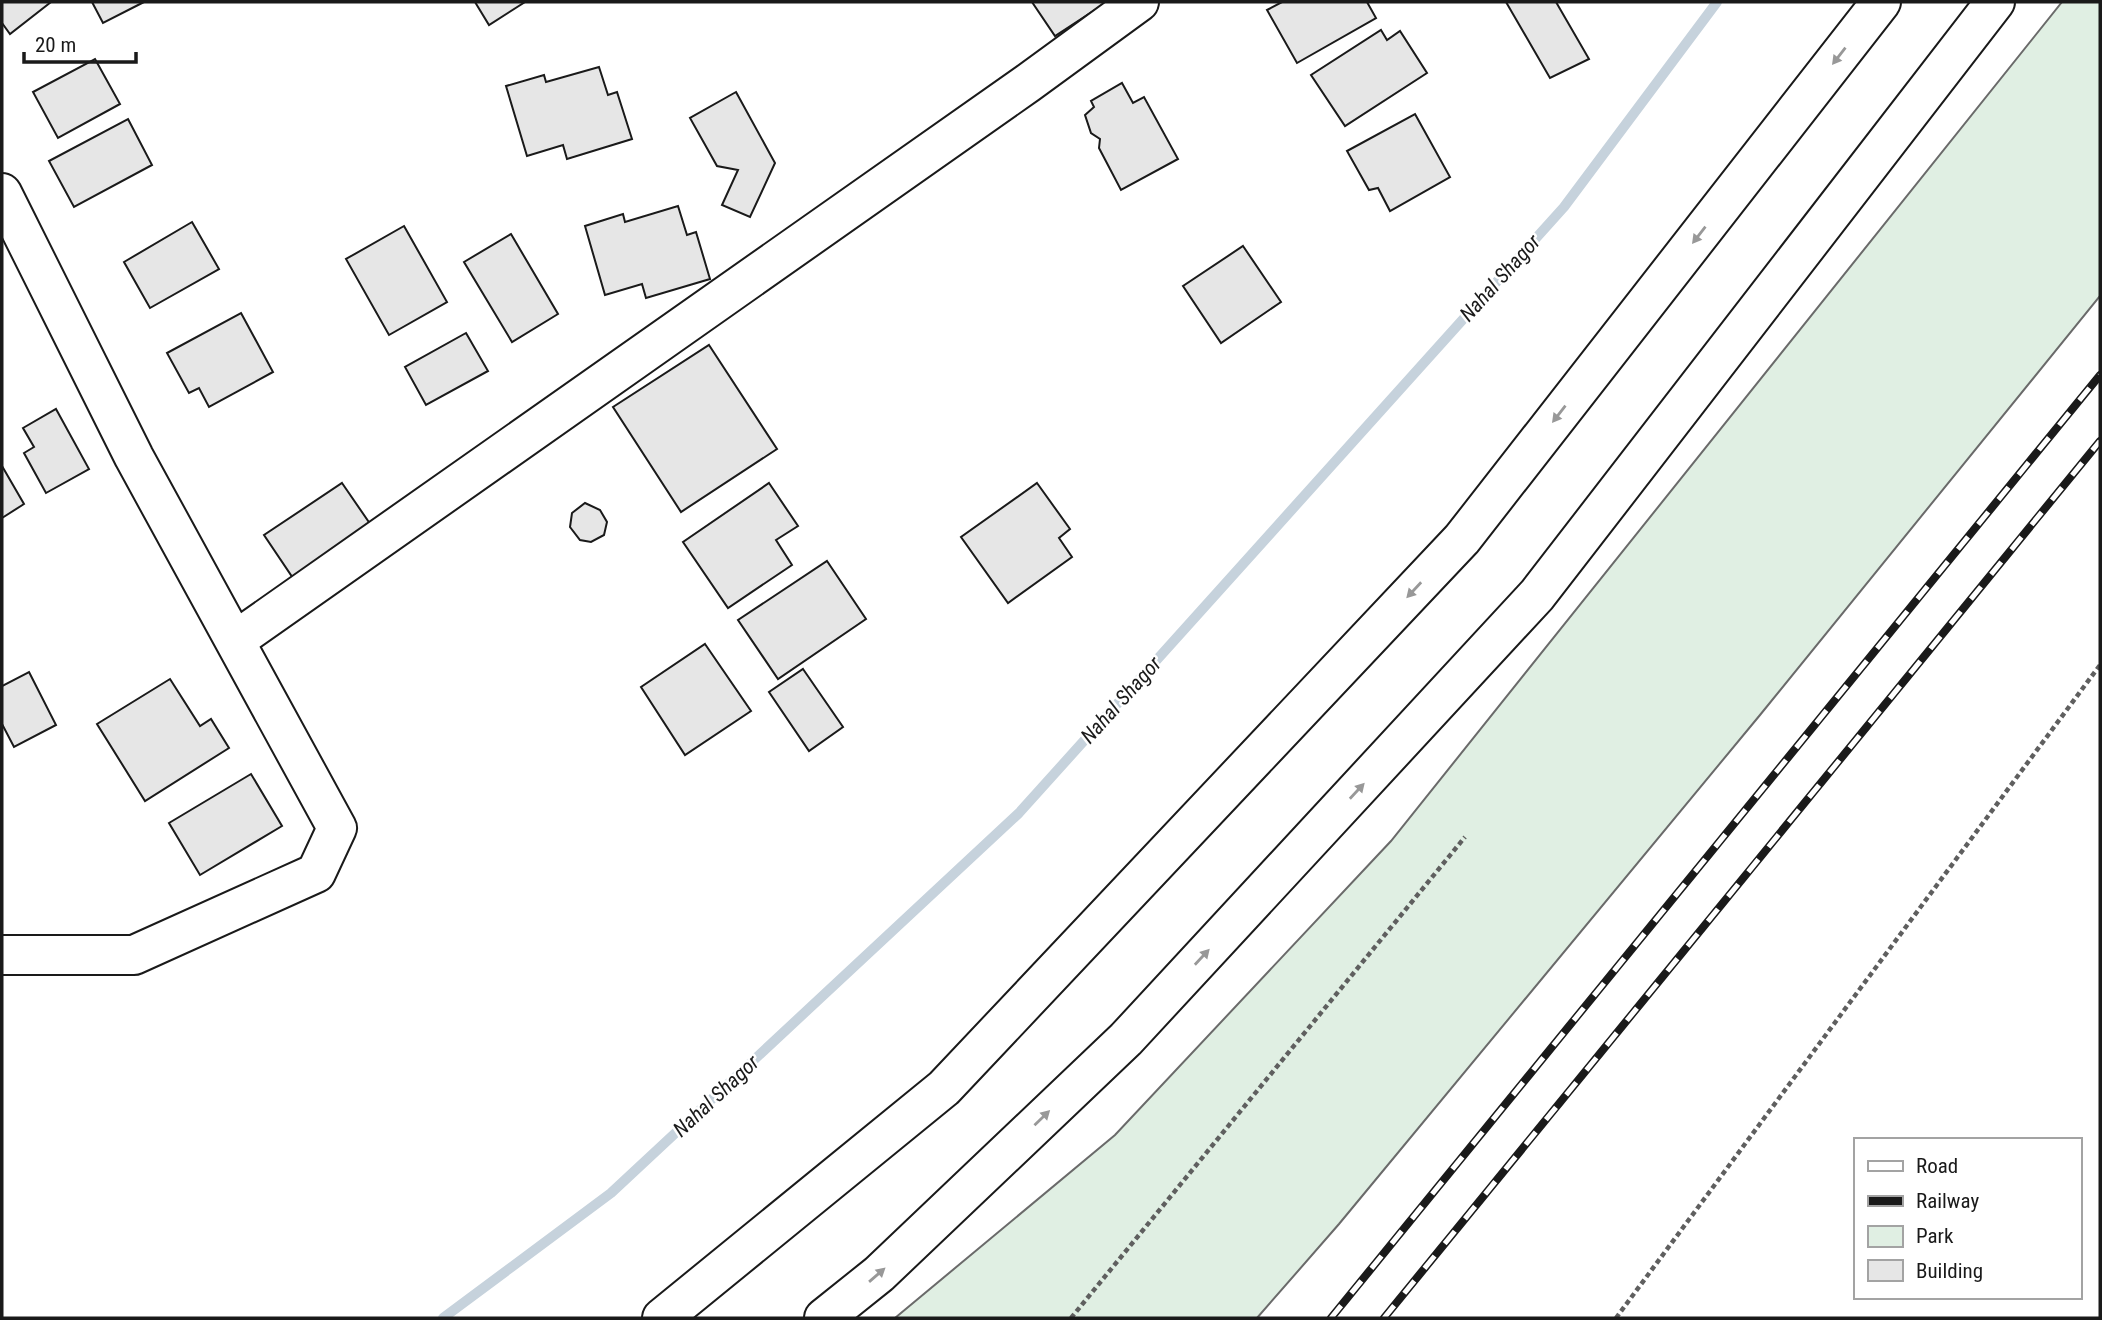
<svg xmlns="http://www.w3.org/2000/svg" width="2102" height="1320" font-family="'Roboto Condensed',sans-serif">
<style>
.green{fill:#e0efe3;stroke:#6a6a6a;stroke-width:2}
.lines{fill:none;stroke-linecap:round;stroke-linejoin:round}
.stream{stroke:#c6d2dc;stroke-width:10}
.building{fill:#e6e6e6;stroke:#1a1a1a;stroke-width:2}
.minor-casing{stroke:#1a1a1a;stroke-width:42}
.highway-casing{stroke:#1a1a1a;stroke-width:42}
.path{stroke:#5f5f5f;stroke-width:4.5;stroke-dasharray:5 3.5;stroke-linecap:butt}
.minor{stroke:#fff;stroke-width:38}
.highway{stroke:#fff;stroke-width:38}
.rail-casing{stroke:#1a1a1a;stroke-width:8}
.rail{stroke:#fff;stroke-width:5;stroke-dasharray:16;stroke-linecap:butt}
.oneway{fill:#989898}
.labels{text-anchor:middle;stroke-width:5;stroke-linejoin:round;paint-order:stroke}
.water-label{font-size:21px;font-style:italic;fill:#1a1a1a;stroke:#fff}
</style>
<rect width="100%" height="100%" fill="#fff"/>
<polygon class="green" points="2062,2 2100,2 2100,296 1760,715 1339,1224 1257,1318 895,1318 1115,1135 1391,841"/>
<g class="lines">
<polyline class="stream" points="443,1318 611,1193 1019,813 1564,207 1717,2"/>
</g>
<g class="building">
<polygon points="2,2 51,2 10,34 2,23"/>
<polygon points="92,2 144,2 103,23"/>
<polygon points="475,2 525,2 489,25"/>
<polygon points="1032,2 1107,2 1055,36"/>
<polygon points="1282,2 1367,2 1376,18 1297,63 1267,10"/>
<polygon points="1506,2 1556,2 1589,59 1550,78"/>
<polygon points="1381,30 1387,40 1400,31 1427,73 1345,126 1311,75"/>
<polygon points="95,59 120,104 58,138 33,92"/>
<polygon points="599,67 608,95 617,92 632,139 567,159 563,145 527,156 506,86 544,75 546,82"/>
<polygon points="1122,83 1133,103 1144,97 1178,159 1121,190 1099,148 1100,139 1091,133 1085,115 1094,107 1091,101"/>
<polygon points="736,92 775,163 750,217 722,205 738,170 717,166 690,118"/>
<polygon points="1415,114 1450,177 1390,211 1378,188 1369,190 1347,151"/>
<polygon points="128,119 152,165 74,207 49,161"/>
<polygon points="678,206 687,235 696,232 710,279 646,298 642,284 605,295 585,226 623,214 625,222"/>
<polygon points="192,222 219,269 150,308 124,262"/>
<polygon points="404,226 447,302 389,335 346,259"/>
<polygon points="511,234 558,314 512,342 464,262"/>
<polygon points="1243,246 1281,302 1221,343 1183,286"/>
<polygon points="241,313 273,372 209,407 199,388 189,393 167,353"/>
<polygon points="466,333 488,371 426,405 405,367"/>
<polygon points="709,345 777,449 681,512 613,407"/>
<polygon points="56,409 89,469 46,493 24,453 34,447 23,428"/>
<polygon points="2,466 24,504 2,518"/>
<polygon points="342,483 375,531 297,584 264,535"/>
<polygon points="769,483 798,526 776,540 792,565 728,608 683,542"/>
<polygon points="1037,483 1070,529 1059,538 1072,557 1008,603 961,537"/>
<polygon points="585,503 600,510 607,522 604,535 591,542 580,540 570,527 572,513"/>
<polygon points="827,561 866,619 778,679 738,620"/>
<polygon points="705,644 751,711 685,755 641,687"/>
<polygon points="803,669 843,727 809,751 769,692"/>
<polygon points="29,672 56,725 14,747 2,724 2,686"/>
<polygon points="170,679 200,726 211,719 229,748 145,801 97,724"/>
<polygon points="251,774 282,826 200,875 169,823"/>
</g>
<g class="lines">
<g class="minor-casing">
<g id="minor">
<polyline points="2,193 134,457 337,828 316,873 134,955 2,955"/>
<polyline points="236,640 1028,83 1139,2"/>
</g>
</g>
<g class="highway-casing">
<g id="highway">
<polyline points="662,1318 944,1088 1462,539 1881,2"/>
<polyline points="824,1318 879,1274 1126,1039 1537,595 1995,2"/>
</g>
</g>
<g class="path">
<polyline points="1071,1318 1465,837"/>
<polyline points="1616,1318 2100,665"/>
</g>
<use href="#minor" class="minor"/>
<use href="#highway" class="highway"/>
<g class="rail-casing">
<g id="rail">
<polyline points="1331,1318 2100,375"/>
<polyline points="1384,1318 2100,441"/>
</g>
</g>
<use href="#rail" class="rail"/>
</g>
<defs><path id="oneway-solid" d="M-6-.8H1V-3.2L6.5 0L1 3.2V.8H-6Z" transform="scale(1.75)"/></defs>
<g class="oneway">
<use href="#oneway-solid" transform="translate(1839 56) rotate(128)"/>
<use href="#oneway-solid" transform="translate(1699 235) rotate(128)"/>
<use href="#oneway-solid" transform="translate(1559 414) rotate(128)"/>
<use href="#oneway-solid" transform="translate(1414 590) rotate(133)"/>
<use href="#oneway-solid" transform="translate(1357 791) rotate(-47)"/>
<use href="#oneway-solid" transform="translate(1202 957) rotate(-47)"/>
<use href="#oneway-solid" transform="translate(1042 1118) rotate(-44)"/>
<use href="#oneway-solid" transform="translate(877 1275) rotate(-41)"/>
</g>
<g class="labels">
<g class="water-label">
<text transform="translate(1500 278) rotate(-48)" y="7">Nahal Shagor</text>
<text transform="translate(1121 700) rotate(-48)" y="7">Nahal Shagor</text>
<text transform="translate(716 1096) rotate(-43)" y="7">Nahal Shagor</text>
</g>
</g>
<rect width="2102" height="1320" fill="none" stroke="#1a1a1a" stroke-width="7"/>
<rect x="1854" y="1138" width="228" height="161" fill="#ffffff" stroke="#a3a3a3" stroke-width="2"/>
<rect x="1868" y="1161" width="35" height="10" fill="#ffffff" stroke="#a3a3a3" stroke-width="2"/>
<text x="1916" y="1173" font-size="21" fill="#1a1a1a">Road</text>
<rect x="1868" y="1196" width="35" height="10" fill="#1a1a1a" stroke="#a3a3a3" stroke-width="2"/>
<text x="1916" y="1208" font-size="21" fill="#1a1a1a">Railway</text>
<rect x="1868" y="1226" width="35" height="21" fill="#e0efe3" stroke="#a3a3a3" stroke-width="2"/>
<text x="1916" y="1243" font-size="21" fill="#1a1a1a">Park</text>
<rect x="1868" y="1260" width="35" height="21" fill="#e6e6e6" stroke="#a3a3a3" stroke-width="2"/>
<text x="1916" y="1278" font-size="21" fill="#1a1a1a">Building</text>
<path d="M24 52v10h112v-10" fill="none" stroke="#1a1a1a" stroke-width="3.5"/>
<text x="35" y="52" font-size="21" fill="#1a1a1a" stroke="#ffffff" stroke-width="5" paint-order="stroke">20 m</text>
</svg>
